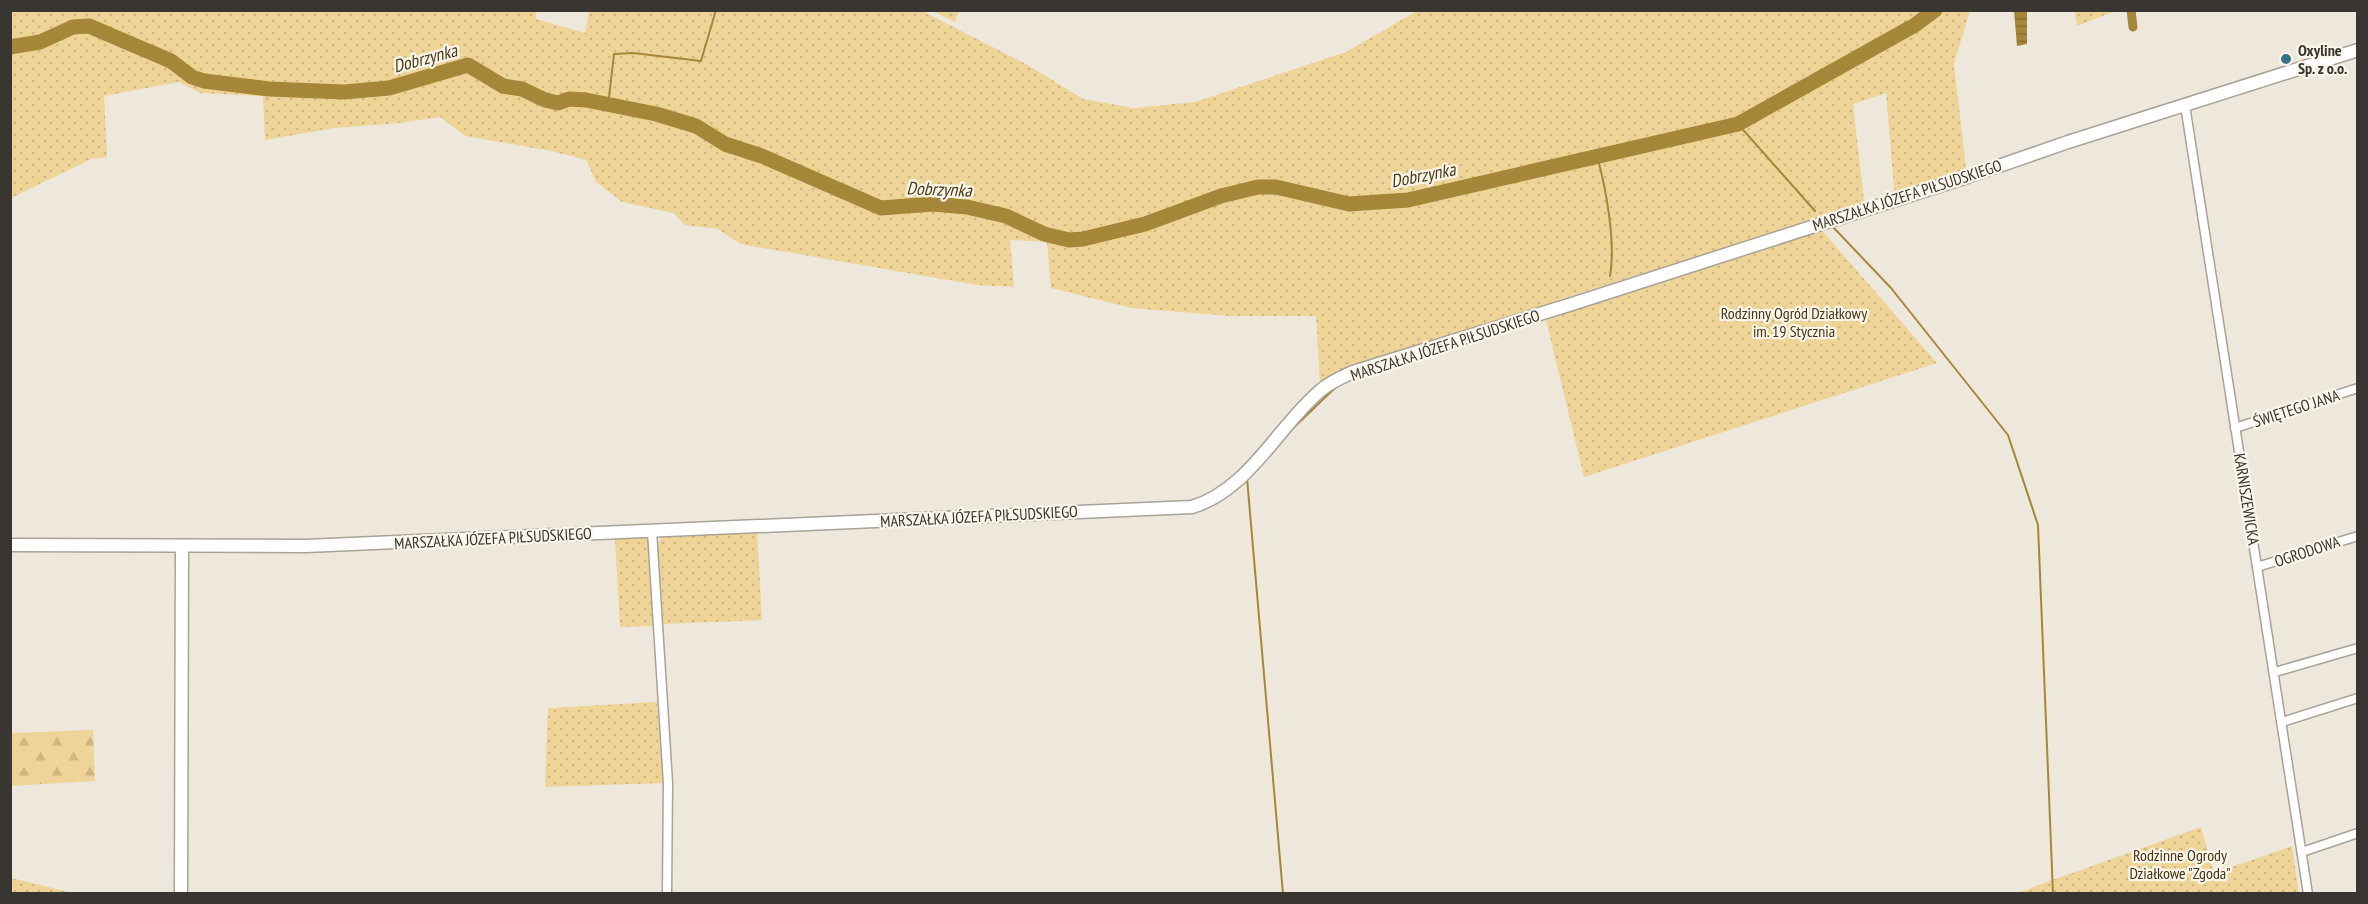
<svg xmlns="http://www.w3.org/2000/svg" width="2368" height="904" viewBox="0 0 2368 904" font-family="'PT Sans Narrow',sans-serif">
<defs>
<pattern id="grass-dots" width="8" height="8" patternUnits="userSpaceOnUse" patternTransform="scale(1.5)"><rect width="8" height="8" fill="#efd498"/><path d="M2 2h.1M6 6h.1" fill="none" stroke="#ceb783" stroke-width="1.8" stroke-linecap="round"/></pattern>
<pattern id="forest-firs" width="22" height="20" patternUnits="userSpaceOnUse" patternTransform="scale(1.5)"><rect width="22" height="20" fill="#efd498"/><path d="M5 1l3.5 6h-7zM16 11l3.5 6h-7z" fill="#ceb783"/></pattern>
<pattern id="water-rules" width="6" height="5" patternUnits="userSpaceOnUse" patternTransform="scale(1.5)"><rect width="6" height="5" fill="#a68638"/><path d="M0 2.5h6" fill="none" stroke="#886e30"/></pattern>
</defs>
<rect width="100%" height="100%" fill="#eee8dc"/>
<!-- grass -->
<g fill="url(#grass-dots)">
<path d="M537,10L536,19L585,33L589,11H922L1026,64L1083,99L1134,108L1195,102L1346,52L1417,11H1970L1954,64L1967,177L1895,200L1886,93L1853,104L1865,209L1689,259L1564,298L1353,372L1348,368L1320,384L1316,316H1230L1131,308L1051,288L1047,242L1010,240L1014,287L977,285L740,244L718,229L685,225L673,213L622,202L596,182L586,160L551,151L465,136L440,117L400,123L334,128L265,140L263,96L200,93L179,82L104,96L107,157L91,159L11,198V11Z"/>
<path d="M2074,10H2115V11L2077,26Z"/>
<path d="M933,11L959,10V11L955,22Z"/>
<path d="M1820,228L1937,363L1584,477L1546,320Z"/>
<path d="M757,532L762,620L663,624L658,545L661,537Z"/>
<path d="M644,537L649,542L654,626L620,627L615,539Z"/>
<path d="M657,702L664,783L545,787L548,708Z"/>
<path d="M2201,827L2214,873L2292,846L2299,893H2017Z"/>
<path d="M11,878L73,893L11,892Z"/>
</g>
<!-- forest -->
<path fill="url(#forest-firs)" d="M93,730L95,781L11,786V733Z"/>
<!-- water -->
<path fill="url(#water-rules)" d="M2014,11H2027V44L2017,46Z"/>
<g fill="none" stroke-linecap="round" stroke-linejoin="round">
<!-- stream -->
<g stroke="#a68638" stroke-width="2">
<path d="M608,106L614,54L633,53L701,61L716,10"/>
<path d="M1738,124L1815,211"/>
<path d="M1597,156C1606,188 1616,243 1610,276"/>
<path d="M1833,227L1891,288L2008,435L2038,525L2053,894"/>
<path d="M1352,379L1366,374"/>
<path d="M1288,433L1336,387L1344,382"/>
<path d="M1247,478L1283,894"/>
</g>
<!-- canal -->
<path stroke="#a68638" stroke-width="9" d="M2131,10L2133,27"/>
<!-- river -->
<path stroke="#a68638" stroke-width="15" d="M10,47L40,42L73,27L89,26L171,61L192,77L204,81L269,89L344,92L389,88L468,65L503,86L522,89L545,100L558,103L569,99L586,100L656,114L696,126L725,144L762,156L881,208L933,204L967,207L1006,216L1044,234L1069,240L1083,239L1145,224L1221,196L1258,187H1276L1349,204L1408,200L1738,124L1915,25L1935,10"/>
<!-- street casing -->
<g stroke="#a8a297" stroke-width="11">
<g id="street">
<path d="M2185,105L2308,894"/>
<path d="M2235,428L2358,388"/>
<path d="M652,531L668,783L667,894"/>
<path d="M2257,567L2358,536"/>
<path d="M2275,672L2358,648"/>
<path d="M2282,722L2358,698"/>
<path d="M2302,852L2358,833"/>
</g>
</g>
<!-- secondary casing -->
<g stroke="#a8a297" stroke-width="15">
<g id="secondary">
<path d="M10,545L306,546L1192,507C1249,490 1278,426 1321,390C1330,382 1342,377 1353,372L1572,304L1967,177L2068,142L2358,50"/>
<path d="M181,894L182,547"/>
</g>
</g>
<!-- street -->
<use href="#street" stroke="#fff" stroke-width="8"/>
<!-- secondary -->
<use href="#secondary" stroke="#fff" stroke-width="12"/>
</g>
<!-- markers -->
<circle fill="#357289" stroke="#fbf6e9" stroke-width="2" cx="2286" cy="59" r="6"/>
<g text-anchor="middle" dominant-baseline="central" stroke-width="4.5" stroke-linejoin="round" paint-order="stroke">
<!-- poi labels -->
<g font-size="16" font-weight="bold" fill="#393632" stroke="#fbf6e9" text-anchor="start">
<text x="2298" y="50">Oxyline<tspan x="2298" dy="18">Sp. z o.o.</tspan></text>
</g>
<!-- street labels -->
<g font-size="16" fill="#393632" stroke="#fbf6e9">
<text transform="translate(1907 195) rotate(-18)">MARSZAŁKA JÓZEFA PIŁSUDSKIEGO</text>
<text transform="translate(1445 345) rotate(-18)">MARSZAŁKA JÓZEFA PIŁSUDSKIEGO</text>
<text transform="translate(2296 408) rotate(-18)">ŚWIĘTEGO JANA</text>
<text transform="translate(2247 499) rotate(81)">KARNISZEWICKA</text>
<text transform="translate(979 516) rotate(-3)">MARSZAŁKA JÓZEFA PIŁSUDSKIEGO</text>
<text transform="translate(493 538) rotate(-3)">MARSZAŁKA JÓZEFA PIŁSUDSKIEGO</text>
<text transform="translate(2307 551) rotate(-18)">OGRODOWA</text>
</g>
<!-- park labels -->
<g font-size="16" fill="#433412" stroke="#fbf6e9">
<text x="1794" y="313">Rodzinny Ogród Działkowy<tspan x="1794" dy="18">im. 19 Stycznia</tspan></text>
<text x="2180" y="855">Rodzinne Ogrody<tspan x="2180" dy="18">Działkowe "Zgoda"</tspan></text>
</g>
<!-- water labels -->
<g font-size="18" font-style="italic" fill="#493b19" stroke="#fbf6e9">
<text transform="translate(425 58) rotate(-15)">Dobrzynka</text>
<text transform="translate(1423 175) rotate(-11)">Dobrzynka</text>
<text transform="translate(939 189) rotate(2)">Dobrzynka</text>
</g>
</g>
<!-- border -->
<rect width="2368" height="904" fill="none" stroke="#393632" stroke-width="24"/>
</svg>
